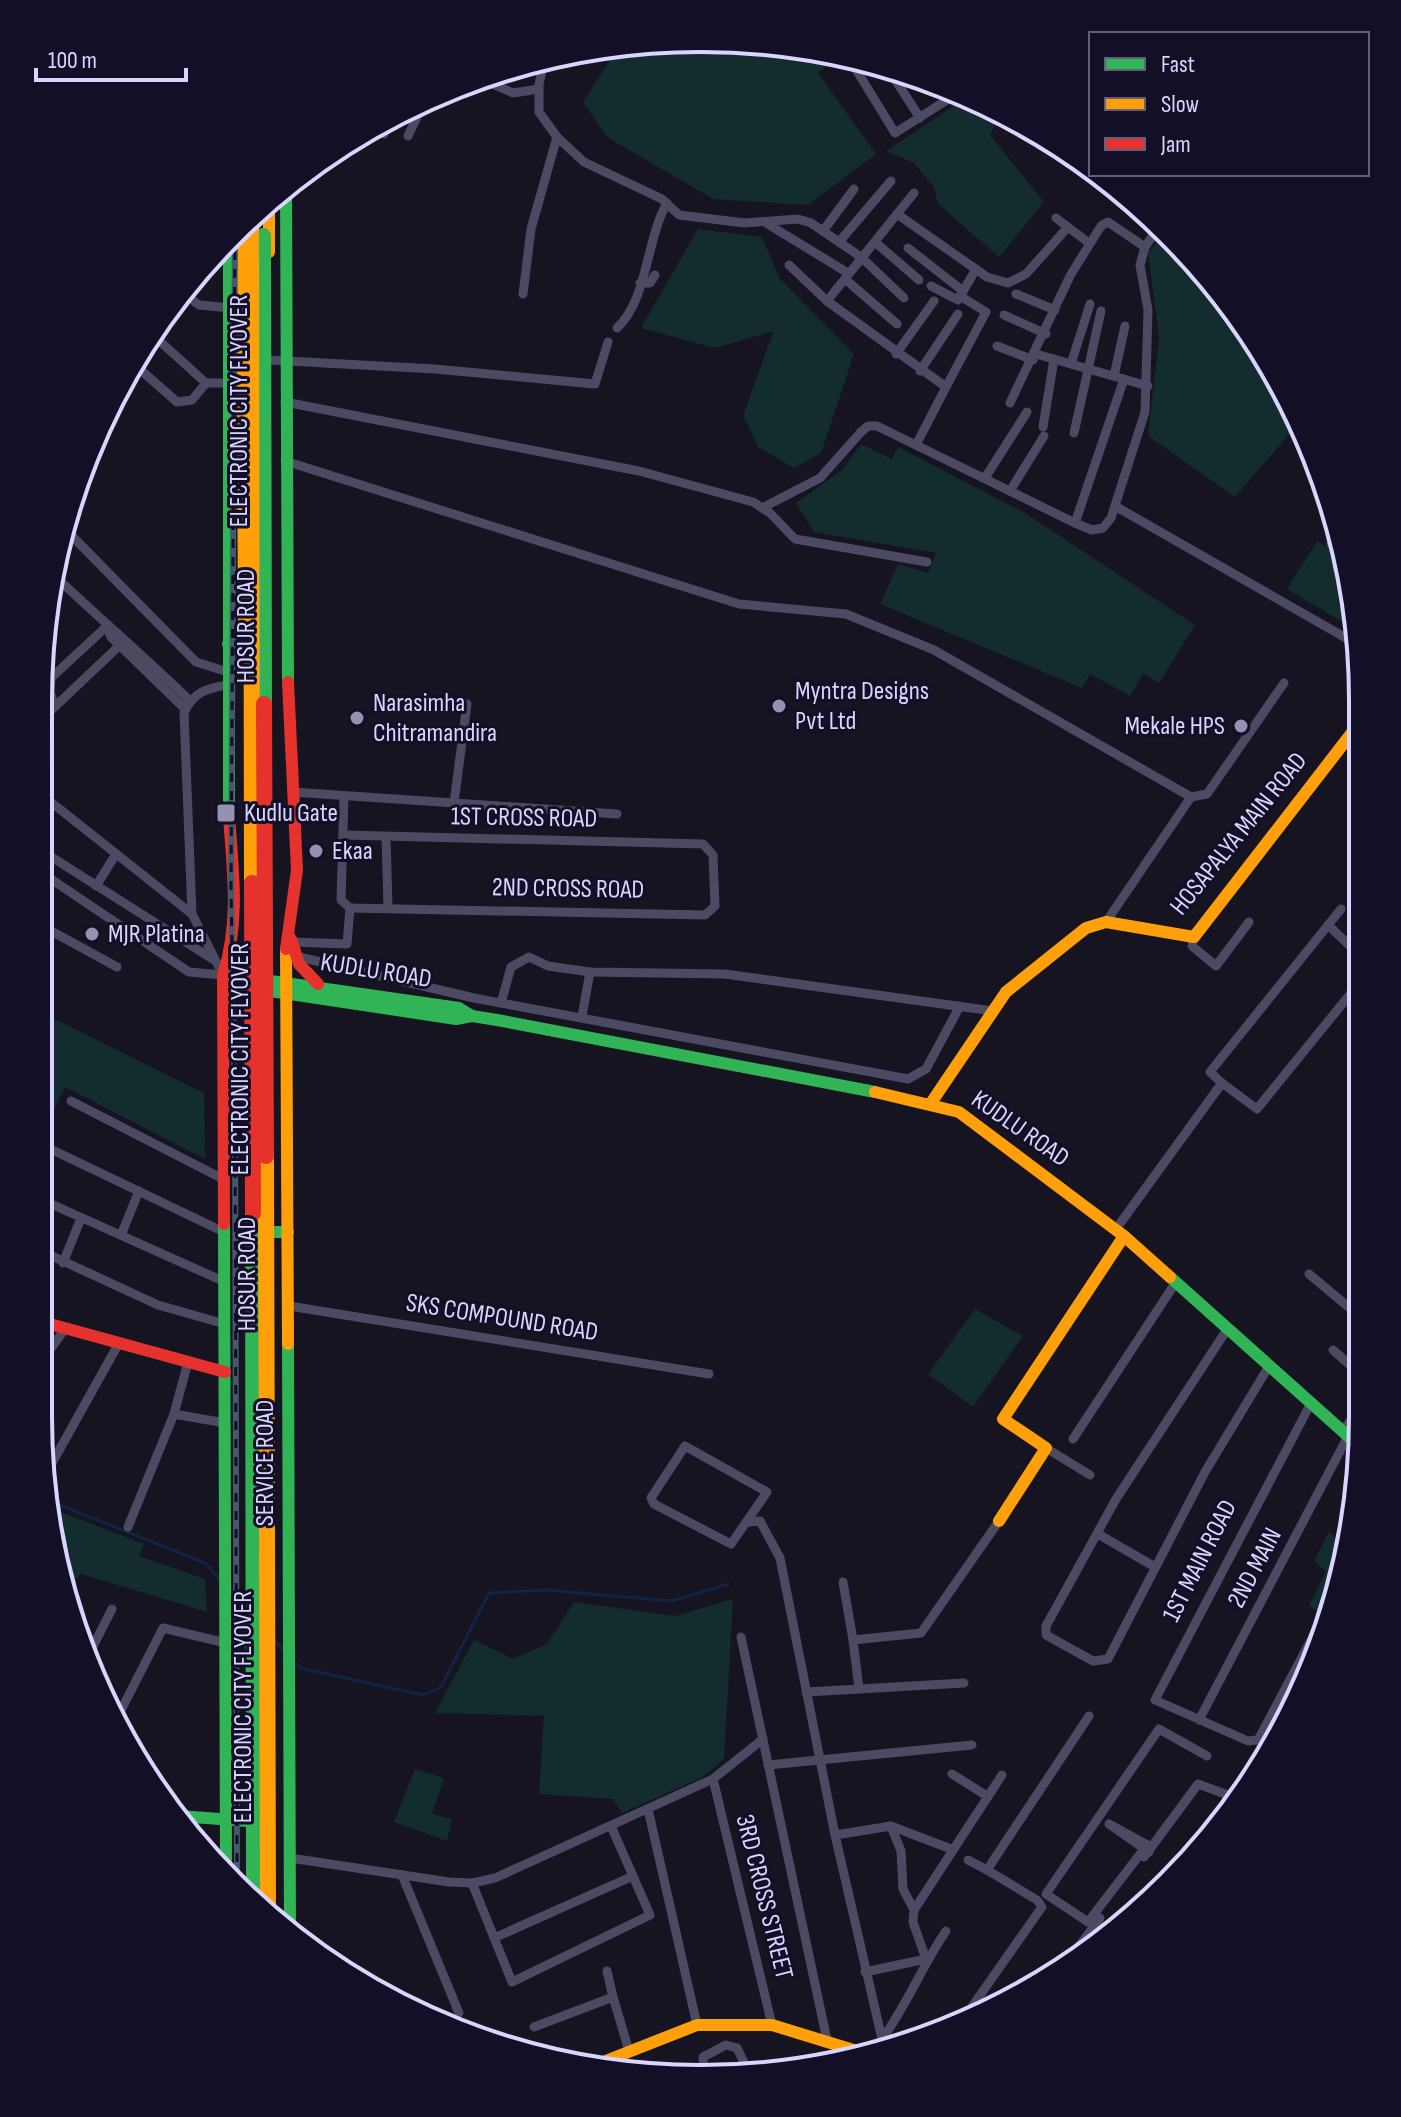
<svg xmlns="http://www.w3.org/2000/svg" width="1401" height="2117" viewBox="0 0 1401 2117" font-family="'Sofia Sans Condensed',sans-serif">
<rect width="100%" height="100%" fill="#161421"/>
<!-- green -->
<g fill="#132c2d">
<path d="M658,39L787,44L839,56L818,73L876,154L808,205L713,199L607,137L583,102L619,46Z"/>
<path d="M967,97L1002,113L990,135L1044,202L999,257L938,204L934,187L914,163L886,151Z"/>
<path d="M698,229L762,237L780,279L854,354L821,453L794,468L758,447L743,415L774,331L715,348L641,328Z"/>
<path d="M1165,232L1226,298L1300,422L1235,497L1148,436L1159,337L1148,253Z"/>
<path d="M861,444L892,459L898,447L1025,513L1195,625L1159,683L1143,674L1130,696L1090,674L1082,688L880,604L898,564L928,573L936,553L814,532L796,503L842,470Z"/>
<path d="M1317,541L1345,559L1356,630L1287,589Z"/>
<path d="M41,1012L204,1093L205,1159L65,1087L46,1127L40,1124Z"/>
<path d="M975,1309L1023,1336L973,1407L928,1374Z"/>
<path d="M53,1509L144,1544L139,1556L205,1579L207,1612L81,1574L66,1588Z"/>
<path d="M1329,1532L1344,1546L1323,1615L1309,1606L1326,1571L1314,1561Z"/>
<path d="M733,1599L724,1759L703,1777L622,1813L613,1799L539,1794L544,1716L435,1713L474,1640L513,1659L547,1644L574,1602L675,1616Z"/>
<path d="M415,1769L444,1778L432,1814L452,1819L447,1841L394,1822Z"/>
</g>
<g fill="none" stroke-linecap="round" stroke-linejoin="round">
<!-- stream -->
<g stroke="#102447" stroke-width="3">
<path d="M52,1502L205,1563L221,1581"/>
<path d="M229,1589L248,1610"/>
<path d="M274,1640L285,1652"/>
<path d="M293,1660L300,1668L423,1695L441,1687L489,1593L546,1590L672,1601L728,1584"/>
</g>
<!-- street -->
<g stroke="#4b4a62" stroke-width="9">
<path d="M545,58L539,84V112L557,137L584,162L662,199L679,215L745,223L798,219L811,223L861,257L904,298"/>
<path d="M849,58L895,133L958,93"/>
<path d="M887,67L920,118"/>
<path d="M481,79L513,93L539,89"/>
<path d="M1023,130L1024,123"/>
<path d="M384,134L389,118"/>
<path d="M408,136L425,100"/>
<path d="M914,193L827,301L946,387L916,445"/>
<path d="M897,214L987,277L1008,283L1026,274L1068,227"/>
<path d="M1056,218L1089,243"/>
<path d="M766,223L848,273"/>
<path d="M823,231L854,189"/>
<path d="M839,242L891,181"/>
<path d="M875,242L919,280"/>
<path d="M908,248L963,291"/>
<path d="M789,265L827,301"/>
<path d="M845,279L897,324"/>
<path d="M640,283H650L655,275"/>
<path d="M931,286L958,300L976,269"/>
<path d="M183,293L199,305L231,308"/>
<path d="M523,294L531,229L557,137"/>
<path d="M1016,294L1055,310"/>
<path d="M1004,315L1046,334"/>
<path d="M617,328C648,299 646,239 667,203"/>
<path d="M154,336L206,383H228"/>
<path d="M997,346L1033,360"/>
<path d="M896,354L934,301"/>
<path d="M1036,354L1148,386"/>
<path d="M269,360L435,369L595,384L608,342"/>
<path d="M1071,364L1090,304"/>
<path d="M135,365L177,402L192,400L206,383"/>
<path d="M920,371L958,314"/>
<path d="M1114,376L1125,326"/>
<path d="M946,387L986,312L960,296"/>
<path d="M285,402L639,471L753,502L770,513L795,539L927,562"/>
<path d="M1010,403L1070,276L1101,226L1108,222L1145,247"/>
<path d="M1043,427L1054,359"/>
<path d="M1074,433L1101,311"/>
<path d="M285,461L739,604L846,614L934,650L1191,797L1106,922"/>
<path d="M985,478L1027,412"/>
<path d="M1010,491L1044,436"/>
<path d="M1115,506L1360,646"/>
<path d="M762,508L820,478L861,432L868,426H877L1075,523L1092,530L1103,528L1111,518L1145,412L1148,310L1140,265L1145,247L1159,226"/>
<path d="M1075,523L1124,379"/>
<path d="M1340,528L1331,544L1345,555"/>
<path d="M68,532L196,662L228,672"/>
<path d="M55,576C100,619 145,657 189,700"/>
<path d="M107,626L111,637L185,709"/>
<path d="M55,706L50,692L51,678L107,626"/>
<path d="M43,718L120,645"/>
<path d="M292,792L617,814"/>
<path d="M42,795L192,914"/>
<path d="M344,796L341,900L350,908"/>
<path d="M1191,797L1207,794L1284,683"/>
<path d="M454,803L467,704"/>
<path d="M344,835L703,844L713,855L715,906L705,915L350,908"/>
<path d="M386,837L388,907"/>
<path d="M42,851L214,960"/>
<path d="M42,873L189,972L223,975"/>
<path d="M96,886L116,854"/>
<path d="M1328,925L1350,946"/>
<path d="M42,926L117,967"/>
<path d="M1194,937L1192,946L1216,966L1249,922"/>
<path d="M292,942L347,944L350,908"/>
<path d="M295,956L474,998L908,1079L926,1069L960,1006"/>
<path d="M223,975L192,914L184,713C193,692 207,688 228,685"/>
<path d="M501,1003L511,967L529,957L548,966L590,972L725,974L993,1011"/>
<path d="M582,1016L590,972"/>
<path d="M1222,1083L1257,1109L1360,982"/>
<path d="M71,1101L225,1180"/>
<path d="M40,1144L226,1233"/>
<path d="M40,1199L225,1282"/>
<path d="M1116,1229L1222,1083L1210,1072L1341,909"/>
<path d="M121,1235L139,1191"/>
<path d="M1359,1237V1234"/>
<path d="M39,1250L158,1305L225,1324"/>
<path d="M63,1263L81,1218"/>
<path d="M1309,1274L1358,1315"/>
<path d="M289,1306L709,1374"/>
<path d="M1228,1328L1116,1499L1046,1626V1635L1093,1661L1108,1659L1205,1472L1269,1366"/>
<path d="M1333,1350L1358,1372"/>
<path d="M38,1366L65,1329"/>
<path d="M1311,1403L1155,1700L1248,1741L1258,1740L1321,1621"/>
<path d="M174,1414L188,1362"/>
<path d="M1342,1431L1358,1412"/>
<path d="M1073,1439L1176,1282"/>
<path d="M685,1446L767,1492L731,1544L654,1504L651,1498Z"/>
<path d="M1046,1448L1090,1475"/>
<path d="M47,1472L119,1343"/>
<path d="M749,1522L760,1521L780,1558L835,1835L882,2039L870,2055"/>
<path d="M128,1527L174,1414L225,1423"/>
<path d="M1098,1534L1155,1567"/>
<path d="M843,1582L853,1640"/>
<path d="M68,1600L71,1593"/>
<path d="M741,1637L827,2040"/>
<path d="M87,1658L112,1609"/>
<path d="M859,1689L964,1683"/>
<path d="M806,1692L859,1689L853,1640L921,1633L999,1521"/>
<path d="M117,1718L163,1628L226,1643"/>
<path d="M1199,1720L1348,1436"/>
<path d="M768,1765L972,1745"/>
<path d="M952,1774L987,1796"/>
<path d="M713,1779L772,2025"/>
<path d="M648,1809L697,2025"/>
<path d="M891,1826L951,1849"/>
<path d="M835,1835L891,1826L901,1851L903,1889L914,1910L913,1922L926,1959"/>
<path d="M1144,1849L1088,1922L1046,1894L1159,1729L1207,1756"/>
<path d="M1149,1852L1109,1824L1151,1847"/>
<path d="M1144,1857L1198,1784L1236,1798"/>
<path d="M290,1858L449,1882L472,1883L495,1878L713,1779L763,1739"/>
<path d="M968,1860L987,1870"/>
<path d="M402,1875L459,2013"/>
<path d="M472,1883L512,1982L650,1915L611,1826"/>
<path d="M914,1910L1002,1775"/>
<path d="M494,1938L633,1876"/>
<path d="M1069,1960L1100,1918"/>
<path d="M607,1971L613,1997"/>
<path d="M865,1972L926,1959"/>
<path d="M964,2018L1042,1907L1037,1900L987,1870L1089,1716"/>
<path d="M534,2027L613,1997L629,2051"/>
<path d="M882,2039C907,2005 922,1966 946,1931"/>
<path d="M703,2073V2057L726,2045L737,2048L747,2069"/>
</g>
<!-- fast -->
<g stroke="#30b455" stroke-width="12">
<path d="M286,186L288,682"/>
<path d="M228,644L244,645"/>
<path d="M229,817V239"/>
<path d="M257,979L459,1008L472,1016"/>
<path d="M257,989L456,1019L472,1016L497,1020L875,1092"/>
<path d="M224,1224L226,1867"/>
<path d="M271,1232H288"/>
<path d="M1170,1277L1358,1445"/>
<path d="M288,1344L290,1935"/>
<path d="M179,1816L247,1821"/>
</g>
<!-- slow -->
<g stroke="#ff9f0a" stroke-width="12">
<path d="M269,201V252"/>
<path d="M242,227L244,635"/>
<path d="M286,949L288,1344"/>
<path d="M875,1092L959,1112L1124,1236L1170,1277"/>
<path d="M931,1103L1006,992L1086,928L1106,922L1194,937L1361,721"/>
<path d="M999,1521L1046,1448L1003,1419L1124,1236"/>
<path d="M598,2064L697,2025H772L873,2056"/>
</g>
<!-- jam -->
<g stroke="#e5322d" stroke-width="12">
<path d="M291,939L299,964L318,984"/>
<path d="M286,949L297,870L288,682"/>
<path d="M224,1224L223,975C240,923 233,871 229,817"/>
<path d="M39,1321L225,1372"/>
</g>
<!-- rail casing -->
<g stroke="#435a6b" stroke-width="6">
<path id="rail" d="M235,233L231,887L235,1107L237,1878"/>
</g>
<!-- rail -->
<use href="#rail" stroke="#130f26" stroke-width="3" stroke-dasharray="9" stroke-linecap="butt"/>
<!-- fast-bridge -->
<g stroke="#30b455" stroke-width="16">
<path d="M263,236L264,704"/>
<path d="M253,1213L254,1896"/>
</g>
<!-- slow-bridge -->
<g stroke="#ff9f0a" stroke-width="16">
<path d="M251,218L252,883"/>
<path d="M266,1156L268,1911"/>
</g>
<!-- jam-bridge -->
<g stroke="#e5322d" stroke-width="16">
<path d="M264,704L266,1156"/>
<path d="M252,883L253,1213"/>
</g>
</g>
<!-- markers -->
<g fill="#9591b1" stroke="#130f26" stroke-width="3">
<circle cx="779" cy="706" r="8"/>
<circle cx="357" cy="718" r="8"/>
<circle cx="1241" cy="726" r="8"/>
<rect x="216" y="803" width="20" height="20" rx="4"/>
<circle cx="316" cy="851" r="8"/>
<circle cx="92" cy="934" r="8"/>
</g>
<g text-anchor="middle" dominant-baseline="central" stroke-width="6" stroke-linejoin="round" paint-order="stroke">
<!-- street labels -->
<g font-size="26" fill="#d9d5ff" stroke="#130f26">
<text transform="translate(239 411) rotate(-90)">ELECTRONIC CITY FLYOVER</text>
<text transform="translate(246 626) rotate(-90)">HOSUR ROAD</text>
<text transform="translate(524 818) rotate(1)">1ST CROSS ROAD</text>
<text transform="translate(1239 834) rotate(-51)">HOSAPALYA MAIN ROAD</text>
<text transform="translate(568 889) rotate(1)">2ND CROSS ROAD</text>
<text transform="translate(376 971) rotate(9)">KUDLU ROAD</text>
<text transform="translate(240 1059) rotate(-90)">ELECTRONIC CITY FLYOVER</text>
<text transform="translate(1020 1129) rotate(35)">KUDLU ROAD</text>
<text transform="translate(247 1274) rotate(-90)">HOSUR ROAD</text>
<text transform="translate(502 1318) rotate(9)">SKS COMPOUND ROAD</text>
<text transform="translate(265 1463) rotate(-90)">SERVICE ROAD</text>
<text transform="translate(1200 1561) rotate(-63)">1ST MAIN ROAD</text>
<text transform="translate(1255 1568) rotate(-62)">2ND MAIN</text>
<text transform="translate(243 1707) rotate(-90)">ELECTRONIC CITY FLYOVER</text>
<text transform="translate(764 1897) rotate(76)">3RD CROSS STREET</text>
</g>
<!-- poi labels -->
<g font-size="26" fill="#d9d5ff" stroke="#130f26" text-anchor="start">
<text x="795" y="691">Myntra Designs<tspan x="795" dy="30">Pvt Ltd</tspan></text>
<text x="373" y="703">Narasimha<tspan x="373" dy="30">Chitramandira</tspan></text>
<text x="1225" y="726" text-anchor="end">Mekale HPS</text>
<text x="244" y="813">Kudlu Gate</text>
<text x="332" y="851">Ekaa</text>
<text x="108" y="934">MJR Platina</text>
</g>
</g>
<!-- crop -->
<path d="M0 0H1401V2117H0ZM700 52H701A648 648 0 0 1 1349 700V1417A648 648 0 0 1 701 2065H700A648 648 0 0 1 52 1417V700A648 648 0 0 1 700 52Z" fill="#130f26" fill-rule="evenodd"/>
<path fill="none" stroke="#d9d5ff" stroke-width="4" d="M700 52H701A648 648 0 0 1 1349 700V1417A648 648 0 0 1 701 2065H700A648 648 0 0 1 52 1417V700A648 648 0 0 1 700 52Z"/>
<!-- legend -->
<rect x="1089" y="32" width="280" height="144" fill="#130f26" stroke="#625e7d" stroke-width="2"/>
<rect x="1105" y="58" width="40" height="12" fill="#30b455" stroke="#625e7d" stroke-width="2"/>
<text x="1161" y="72" font-size="24" fill="#d9d5ff">Fast</text>
<rect x="1105" y="98" width="40" height="12" fill="#ff9f0a" stroke="#625e7d" stroke-width="2"/>
<text x="1161" y="112" font-size="24" fill="#d9d5ff">Slow</text>
<rect x="1105" y="138" width="40" height="12" fill="#e5322d" stroke="#625e7d" stroke-width="2"/>
<text x="1161" y="152" font-size="24" fill="#d9d5ff">Jam</text>
<!-- scale -->
<path d="M36 68v12h150v-12" fill="none" stroke="#d9d5ff" stroke-width="4"/>
<text x="48" y="68" font-size="24" fill="#d9d5ff" stroke="#130f26" stroke-width="6" paint-order="stroke">100 m</text>
</svg>
